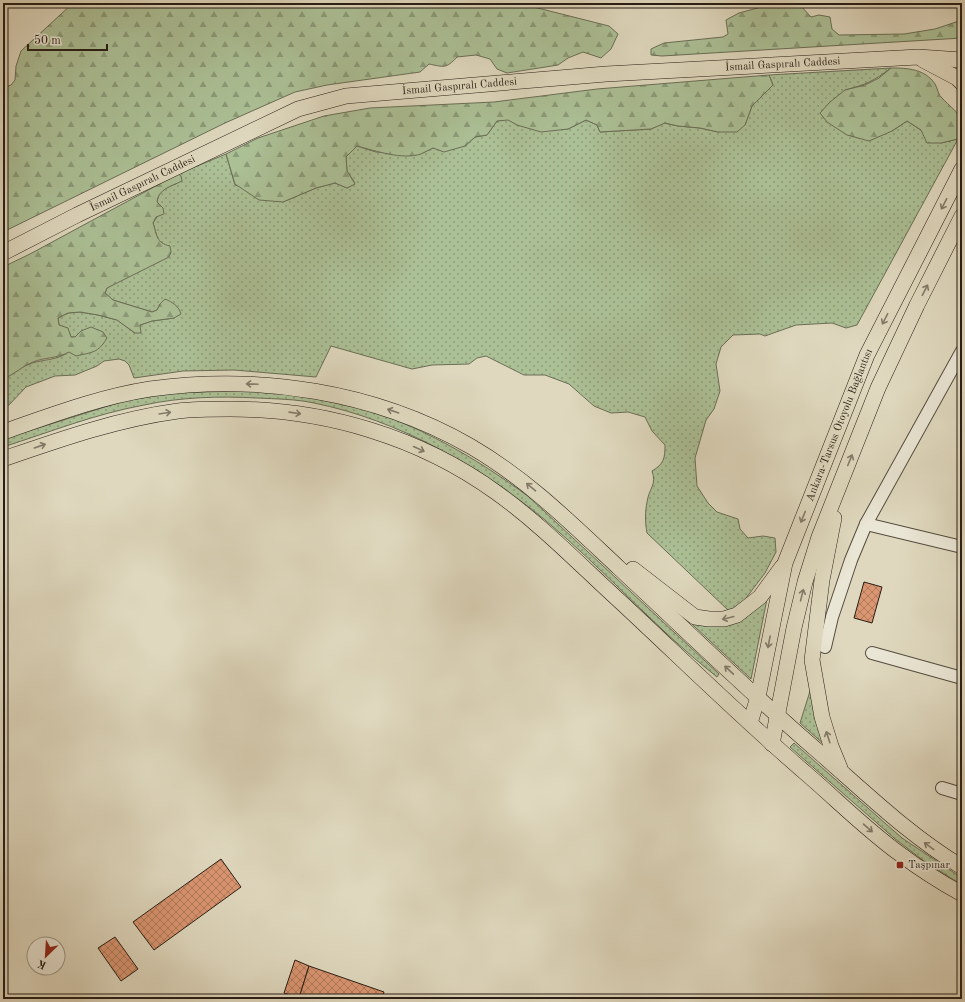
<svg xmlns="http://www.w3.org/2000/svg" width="965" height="1002" viewBox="0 0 965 1002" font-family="'Old Standard TT',serif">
<defs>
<pattern id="grass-dots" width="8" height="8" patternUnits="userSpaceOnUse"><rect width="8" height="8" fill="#acc096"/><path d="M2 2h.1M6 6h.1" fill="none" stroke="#8c9b79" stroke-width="1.8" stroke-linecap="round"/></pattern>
<pattern id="forest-firs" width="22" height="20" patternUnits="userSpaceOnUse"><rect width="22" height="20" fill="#acc096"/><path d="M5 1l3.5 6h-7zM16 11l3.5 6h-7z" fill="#8c9b79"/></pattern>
<pattern id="building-cross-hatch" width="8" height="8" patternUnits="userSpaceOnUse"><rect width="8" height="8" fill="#da9671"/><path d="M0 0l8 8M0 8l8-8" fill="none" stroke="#b17a5c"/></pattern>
</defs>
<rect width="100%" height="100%" fill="#dfd8be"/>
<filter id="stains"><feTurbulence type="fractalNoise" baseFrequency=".005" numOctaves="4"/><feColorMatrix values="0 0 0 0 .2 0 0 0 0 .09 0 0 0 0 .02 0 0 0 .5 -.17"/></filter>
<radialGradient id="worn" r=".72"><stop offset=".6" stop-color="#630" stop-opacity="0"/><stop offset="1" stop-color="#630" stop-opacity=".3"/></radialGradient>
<!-- grass -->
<g fill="url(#grass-dots)" stroke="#6a6e56">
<path d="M891,68C874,81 865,85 845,90L892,131L907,121L941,143L958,139L857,325L846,328L832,323L796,325L765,336L760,334L733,335L721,347L716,364L720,391L714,409L706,420L695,458L697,486L708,503L717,512L738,519L740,529L748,538L763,536L775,538L776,552L765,573L740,606L729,611L647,533C645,522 645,512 647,502C649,488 657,485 652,471C664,464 665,458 665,445L652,431L645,417L628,412L611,413L594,406L569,384L545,375H524L486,356L477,358L469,364L432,365L412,369L331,346L316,377L234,370L183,371L134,378L129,365L125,361L119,359L104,361L97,366L75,375L55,376L26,387L9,405L3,406V379C12,375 18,368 27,365C39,359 58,361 68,352C73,347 77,337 81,331L75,337H71L69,333L59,325L58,318L68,313L80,312L98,315L117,320L135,333L140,325L152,321L174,318L160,304L157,310L152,312L113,300L105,293L107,288L164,245L158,240L153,223L163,208L157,202C157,191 167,187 176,184L178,174L226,154L235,185L283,202L316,188L335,183L347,188L355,183L347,171L346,157L357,146L376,152L420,154L433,148L465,146L475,137L487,135L497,121L508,119L517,125L568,129L586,120L597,125L600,132L651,129L664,123L678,126L700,128L718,132L745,125L752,106L773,85L769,75Z"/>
<path d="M269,390C296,395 324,398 351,405C416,423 475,457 529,497L719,674L717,677C656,629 605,570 545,520C480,466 398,420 314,403C296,399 276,399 257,398C219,396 181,397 144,405C95,414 50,432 3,447V439L124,401L171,393Z"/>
<path d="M767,599L751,679L680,613L736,622L753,612Z"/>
<path d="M811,688L826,746L800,723Z"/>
<path d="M794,743L902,838L962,878V885L924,861L894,838L790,747Z"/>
</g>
<!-- forest -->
<g fill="url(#forest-firs)" stroke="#6a6e56">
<path d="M73,3H518L609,26L618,34L611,49L601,58L583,52L568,58L558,65L507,73L497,69L490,59L476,55L457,57C446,69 444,67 429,64L420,72L327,85L295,92L225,123L3,232V88L11,85L15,80L16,66L21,51Z"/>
<path d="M776,3H795L800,5L811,17L819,15L830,17L832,29L839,35L904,34L935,29L962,20V38L662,56L651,55V49L664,43L723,37L728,34L726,20L739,13Z"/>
<path d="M891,68C908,68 925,69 935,84C938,89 938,95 942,98C957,114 965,113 958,139L941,143H927L921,130L907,121L892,131L869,141L847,135L827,122L820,113L830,102L845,90L865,85L879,78Z"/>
<path d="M769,75L773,85L752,106L745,125L737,132H718L700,128L678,126L665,123L651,129L600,132L597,125L586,120L568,129L541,132L517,125L508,120L497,121L487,135L475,137L465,146L444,152L433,148C429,150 425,152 421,154C402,160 376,151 357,146L346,157L347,171L355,184L347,188L335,183L316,188L283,202L259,200L235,184L226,154L258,138L324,116L370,108L494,102L597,89Z"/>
<path d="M178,174L181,176L182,181C172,186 158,189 157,202L163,208L164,214L156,217L153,223C157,235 156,243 170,246L171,252L169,257L107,288L105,293L113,300L152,312L157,310L160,304L165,299C172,302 179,306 181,314L174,318L152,321L140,325L141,333H135L117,320L98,315L80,312L68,313L58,318L59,325L68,328L71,337H75L81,331L91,327L103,332L107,338C98,353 93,352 76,356L69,352C56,359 45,357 33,362C22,366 14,375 3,379V267L30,254Z"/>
</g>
<!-- building -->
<g fill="url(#building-cross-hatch)" stroke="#271d15">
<path d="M864,582L882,587L872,623L854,618Z"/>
<path d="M221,859L241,887L154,950L133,922Z"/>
<path d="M115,937L138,969L121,981L98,948Z"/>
<path d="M295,960L309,966L299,998L284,993Z"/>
<path d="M309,966L384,992L382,999L299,998Z"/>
</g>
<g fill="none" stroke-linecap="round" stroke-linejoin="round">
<!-- minor casing -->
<g stroke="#554c3f" stroke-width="14">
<g id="minor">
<path d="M866,524L962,547"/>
<path d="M825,647L832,617L851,560L866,524L962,351"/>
<path d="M872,653L962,678"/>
<path d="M942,788L962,794"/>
</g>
</g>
<!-- major casing -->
<g stroke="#271d15" stroke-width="16">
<g id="major">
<path d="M923,60L957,78L962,83"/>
<path id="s1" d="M3,253L77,215L298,109L346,96L606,74L918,57L962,60"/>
<path d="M3,432C52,415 99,397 150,389C259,374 374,391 470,446C527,479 571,523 619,568C686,630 751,694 820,753C866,793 910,836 962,867"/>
<path d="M3,459C61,439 118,419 178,411C195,409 213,409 230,409C325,409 420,437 497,493C543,526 583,568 625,606C686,663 746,722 809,776C839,802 868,831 900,854C920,869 940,882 962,894"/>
<path d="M834,518L822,580L812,660L822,717L831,746L840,768"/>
<path d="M633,569L695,617L709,619H724L737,615L760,597L782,567"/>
<path id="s2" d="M750,723L758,697L785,563L867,355L962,169"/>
<path d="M772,744L794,628L805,582L819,537L878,388L917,305L962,216"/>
</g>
</g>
<!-- minor -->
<use href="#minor" stroke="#eae6d5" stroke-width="12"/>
<!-- major -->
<use href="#major" stroke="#dfd8be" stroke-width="15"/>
</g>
<!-- one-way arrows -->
<defs><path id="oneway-shaft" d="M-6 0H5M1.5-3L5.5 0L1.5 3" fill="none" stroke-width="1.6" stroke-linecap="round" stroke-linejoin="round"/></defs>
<g stroke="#837a6a">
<use href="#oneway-shaft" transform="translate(944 204) rotate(117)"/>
<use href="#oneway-shaft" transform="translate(925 290) rotate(-63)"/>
<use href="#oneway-shaft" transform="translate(885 319) rotate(117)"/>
<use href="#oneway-shaft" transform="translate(252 384) rotate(-178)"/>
<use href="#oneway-shaft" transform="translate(393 411) rotate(-161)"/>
<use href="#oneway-shaft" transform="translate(165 413) rotate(-9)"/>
<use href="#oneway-shaft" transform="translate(295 413) rotate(8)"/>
<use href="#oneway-shaft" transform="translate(40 446) rotate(-19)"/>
<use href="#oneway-shaft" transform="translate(419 449) rotate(25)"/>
<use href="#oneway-shaft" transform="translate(850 460) rotate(-68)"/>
<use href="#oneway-shaft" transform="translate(531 487) rotate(-140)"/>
<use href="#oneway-shaft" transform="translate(803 517) rotate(112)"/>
<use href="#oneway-shaft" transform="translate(802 595) rotate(-76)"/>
<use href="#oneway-shaft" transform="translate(728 618) rotate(166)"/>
<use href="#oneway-shaft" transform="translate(769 642) rotate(101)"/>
<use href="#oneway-shaft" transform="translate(729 670) rotate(-137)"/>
<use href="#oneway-shaft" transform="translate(828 737) rotate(-108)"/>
<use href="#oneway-shaft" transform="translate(868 828) rotate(41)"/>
<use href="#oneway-shaft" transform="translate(929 846) rotate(-144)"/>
</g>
<!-- markers -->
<rect fill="#8f2418" stroke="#eae6d5" stroke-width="1.5" x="896" y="861" width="8" height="8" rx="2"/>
<g text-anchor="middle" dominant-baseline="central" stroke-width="3" stroke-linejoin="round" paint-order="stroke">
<!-- street labels -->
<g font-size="11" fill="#271d15" stroke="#eae6d5">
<text stroke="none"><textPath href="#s1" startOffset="816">İsmail Gaspıralı Caddesi</textPath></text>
<text stroke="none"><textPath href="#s1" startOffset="492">İsmail Gaspıralı Caddesi</textPath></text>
<text stroke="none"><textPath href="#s1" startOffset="156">İsmail Gaspıralı Caddesi</textPath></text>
<text stroke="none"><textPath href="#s2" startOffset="312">Ankara-Tarsus Otoyolu Bağlantısı</textPath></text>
</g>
<!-- poi labels -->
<g font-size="11" fill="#271d15" stroke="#eae6d5" text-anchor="start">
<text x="908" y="865">Taşpınar</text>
</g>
</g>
<!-- margin -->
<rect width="965" height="1002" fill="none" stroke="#dfd8be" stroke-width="16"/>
<rect x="4" y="4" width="957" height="994" fill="none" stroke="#271d15" stroke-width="2"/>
<rect x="8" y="8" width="949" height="986" fill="none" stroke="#271d15"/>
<!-- north arrow -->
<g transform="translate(46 956) rotate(205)"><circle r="19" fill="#eae6d5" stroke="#9c9688"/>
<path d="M0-3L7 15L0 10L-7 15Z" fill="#8f2418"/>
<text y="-6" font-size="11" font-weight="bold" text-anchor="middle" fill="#271d15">K</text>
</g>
<!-- scale -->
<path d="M28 44v6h79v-6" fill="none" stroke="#271d15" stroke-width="2"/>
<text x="34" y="44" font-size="12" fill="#271d15" stroke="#eae6d5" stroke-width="3" paint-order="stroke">50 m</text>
<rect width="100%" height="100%" filter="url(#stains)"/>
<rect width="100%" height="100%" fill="url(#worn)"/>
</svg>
